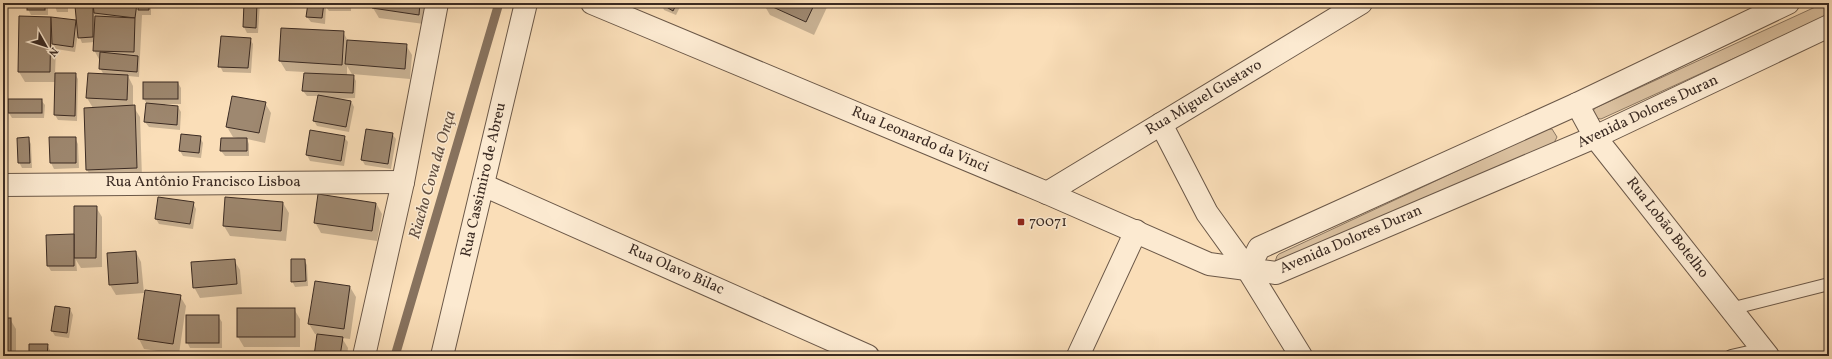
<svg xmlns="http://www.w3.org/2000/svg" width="1832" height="359" viewBox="0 0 1832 359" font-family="Vollkorn,serif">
<rect width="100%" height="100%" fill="#fadeb8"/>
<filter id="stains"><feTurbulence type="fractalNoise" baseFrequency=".005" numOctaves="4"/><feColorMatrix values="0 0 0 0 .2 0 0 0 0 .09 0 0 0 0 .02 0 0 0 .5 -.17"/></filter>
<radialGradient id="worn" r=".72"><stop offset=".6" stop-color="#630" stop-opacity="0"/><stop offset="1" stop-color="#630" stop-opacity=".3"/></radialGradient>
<!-- green -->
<g fill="#dac09f" stroke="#8a7661">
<path d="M1824,3H1829V15L1601,119L1595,118L1593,111L1595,108Z"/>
<path d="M1547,129H1552L1557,137L1554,143L1275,262L1277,256L1279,254Z"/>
</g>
<!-- shadow -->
<g fill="#0003" fill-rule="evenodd">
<path d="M28,3H48V15H31L28,9Z"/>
<path d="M54,3H68V12H57Z"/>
<path d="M94,3H151V15H142L139,77L128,76L133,86V106L140,117L142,178L93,180L87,170L93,108L87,98L104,75L100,68V61L94,50L95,42L82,43L78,33L75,52L56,49L55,74H75L78,79L77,121L58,120L55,115L56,82H25L19,72L51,18L77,21L92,5L95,11Z"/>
<path d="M245,3H260L258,33H247L244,27Z"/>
<path d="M309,3H351V11H329L326,7L325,24L311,22L307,17Z"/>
<path d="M373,3H427L424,24L379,18L373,8Z"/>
<path d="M661,3H682L676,15L664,10Z"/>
<path d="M763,3H829L814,35L770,15Z"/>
<path d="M282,29L343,32L348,41L406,45L412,55L410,79L352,74L356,81L355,98L335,99L351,101L354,107L349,132L317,126L314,121L319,96H307L303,91L305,72L286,71L280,61ZM347,66L353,76H347Z"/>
<path d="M250,39L253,44L251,73L223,72L220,66Z"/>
<path d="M178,83L181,88V104H165V106L178,107L181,112L180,130L149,127L145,122L147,104L144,99Z"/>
<path d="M41,100L45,105L44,118H12L9,113Z"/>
<path d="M265,103L271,113L265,143L247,139L249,144V156H225L221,151L238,138L233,137L227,127Z"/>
<path d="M311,132L344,137L348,142L344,166L310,161L307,155Z"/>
<path d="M3,134L4,137L5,169H3Z"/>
<path d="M392,134L396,139L391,169L365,165L362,160Z"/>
<path d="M200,137L203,143L201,158L183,156L180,151Z"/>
<path d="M28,138L31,144L32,168H22L19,162Z"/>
<path d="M50,138H75L78,144L79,168L54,169L51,163Z"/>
<path d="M193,203L196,209L193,229L159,224L156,219Z"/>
<path d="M283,203L289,213L286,241L230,236L224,226Z"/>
<path d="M376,203L382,214L377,241L321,233L315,222Z"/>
<path d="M96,207L102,217V267L81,268L76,260L77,271H51L48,266Z"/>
<path d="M136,252L141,262L144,293L116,295L110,285Z"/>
<path d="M234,260L240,270L242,294L200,298L194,287Z"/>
<path d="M304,260L307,265L308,286L295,287L292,281Z"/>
<path d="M350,287L356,297L350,339L342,338L348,348L347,356H315L318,334H315L309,324Z"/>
<path d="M180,296L186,306L179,354L144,349L139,339Z"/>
<path d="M70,309L73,315L69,338L55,336L52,331Z"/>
<path d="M294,309L300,319V347H244L238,337Z"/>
<path d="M218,316L222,322V348H190L187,342Z"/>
<path d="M3,319H10L16,329V356H3Z"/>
<path d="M47,345L50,350V356H30Z"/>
<path d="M183,355H200L201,356H183Z"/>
</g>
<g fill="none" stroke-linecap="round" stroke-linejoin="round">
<!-- stream -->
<path stroke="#87725e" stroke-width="9" d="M395,356L499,3"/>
</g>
<!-- building -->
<g fill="#9e8870" stroke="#3b2b23">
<rect x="27" y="3" width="18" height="7"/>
<rect x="53" y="3" width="13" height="4"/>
<path d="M93,3H137L135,18L94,13Z"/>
<path d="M139,3H149V10H138Z"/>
<path d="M244,3H257L256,28L243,27Z"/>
<path d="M308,3H324L322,18L306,17Z"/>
<path d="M324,3H348V6L324,5Z"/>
<path d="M372,3H420L419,15L372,8Z"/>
<path d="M660,3H677L673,11Z"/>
<path d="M764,3H815L806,22Z"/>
<path d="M93,4V37L78,38L75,6Z"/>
<path d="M19,16L51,17L50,72H18Z"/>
<path d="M95,16L135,18L134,52L93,51Z"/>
<path d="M51,17L76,20L73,47L52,44Z"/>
<path d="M281,28L344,31L342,65L279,61Z"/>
<path d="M221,36L251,38L248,68L218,67Z"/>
<path d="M347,40L407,44L405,69L345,64Z"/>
<path d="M100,52L138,56L137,72L99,69Z"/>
<path d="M55,73H76L75,116L54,115Z"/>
<path d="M88,73L128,75L127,100L86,98Z"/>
<path d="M304,73L354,75L353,93L302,91Z"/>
<rect x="143" y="82" width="35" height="17"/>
<path d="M318,95L351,101L346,127L313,121Z"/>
<path d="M232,96L266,102L259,133L226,127Z"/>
<rect x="8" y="99" width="34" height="14"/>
<path d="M146,103L178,106L177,125L144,122Z"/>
<path d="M135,105L137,168L86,170L84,108Z"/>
<path d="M366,129L393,133L388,164L361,160Z"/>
<path d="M310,130L345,136L341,161L306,155Z"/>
<path d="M181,134L201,136L199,153L179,151Z"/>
<path d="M29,137L30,163H18L17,138Z"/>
<path d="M49,137H76V163H50Z"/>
<path d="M221,138H247V151H220Z"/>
<path d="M318,194L376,203L372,231L314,223Z"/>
<path d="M158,197L194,202L190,224L155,219Z"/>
<path d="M225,197L283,202L281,231L223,226Z"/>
<path d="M74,206H97L96,258H74Z"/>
<path d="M74,234V266H47L46,235Z"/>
<path d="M136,251L138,283L109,285L107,253Z"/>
<path d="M235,259L237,284L193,288L191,262Z"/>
<path d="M291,259H305L306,281L291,282Z"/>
<path d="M315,281L350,286L344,329L308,324Z"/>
<path d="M145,290L181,295L173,344L138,339Z"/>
<path d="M55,306L70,308L67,333L51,331Z"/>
<rect x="237" y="308" width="58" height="29"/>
<rect x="186" y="315" width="33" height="28"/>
<rect x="3" y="318" width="8" height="38"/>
<path d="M317,334L343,337L340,356H314Z"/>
<path d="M29,344H48L47,356H29Z"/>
<rect x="239" y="352" width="21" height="4"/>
</g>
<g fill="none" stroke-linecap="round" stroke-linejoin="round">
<!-- service casing -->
<g stroke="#6b5848" stroke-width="14">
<g id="service">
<path d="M1730,309L1829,284"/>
<path d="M1731,356L1762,349"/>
</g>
</g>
<!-- minor casing -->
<g stroke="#6b5848" stroke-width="24">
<g id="minor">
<path d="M1577,104L1595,137L1768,356"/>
<path d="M1161,124L1207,213L1248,270L1301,356"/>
<path d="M3,185L403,182"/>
<path d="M483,185L868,356"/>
<path d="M1047,193L1361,3"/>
<path d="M364,356L403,182L437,3"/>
<path d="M442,356L526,3"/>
<path d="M1078,356L1136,231"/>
</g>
</g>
<!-- tertiary casing -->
<g stroke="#6b5848" stroke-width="24">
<g id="tertiary">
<path d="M592,3L1047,193L1209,264L1276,273L1595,137L1829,26"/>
<path d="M1248,270L1259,248L1577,104L1788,3"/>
</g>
</g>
<!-- service -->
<use href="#service" stroke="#fcead1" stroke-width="12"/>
<!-- minor -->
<use href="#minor" stroke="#fcead1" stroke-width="22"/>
<!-- tertiary -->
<use href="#tertiary" stroke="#fcead1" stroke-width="22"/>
</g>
<!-- markers -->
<rect fill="#8f2418" stroke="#fcead1" stroke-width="1.5" x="1017" y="218" width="8" height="8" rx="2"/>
<g text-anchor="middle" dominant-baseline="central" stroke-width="3" stroke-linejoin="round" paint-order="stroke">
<!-- street labels -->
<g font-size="15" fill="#3b2b23" stroke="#fcead1">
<text transform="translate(1204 98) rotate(-31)">Rua Miguel Gustavo</text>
<text transform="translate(1648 112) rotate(-25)">Avenida Dolores Duran</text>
<text transform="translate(920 140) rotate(23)">Rua Leonardo da Vinci</text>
<text transform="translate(484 180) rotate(-77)">Rua Cassimiro de Abreu</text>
<text x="203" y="182">Rua Antônio Francisco Lisboa</text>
<text transform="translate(1667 228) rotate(52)">Rua Lobão Botelho</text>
<text transform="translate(1351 240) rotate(-23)">Avenida Dolores Duran</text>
<text transform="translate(676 270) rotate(24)">Rua Olavo Bilac</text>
</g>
<!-- poi labels -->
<g font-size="15" fill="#3b2b23" stroke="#fcead1" text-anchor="start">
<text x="1029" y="222">70071</text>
</g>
<!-- water labels -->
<g font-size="16" font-style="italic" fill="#614e40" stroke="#fcead1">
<text transform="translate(433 175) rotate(-74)">Riacho Cova da Onça</text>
</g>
</g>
<!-- margin -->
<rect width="1832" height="359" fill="none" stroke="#fadeb8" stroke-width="16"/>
<rect x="4" y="4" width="1824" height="351" fill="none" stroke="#3b2b23" stroke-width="2"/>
<rect x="8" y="8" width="1816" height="343" fill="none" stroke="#3b2b23"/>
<!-- north arrow -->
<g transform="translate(46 46) rotate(129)" stroke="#fcead1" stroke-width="3" paint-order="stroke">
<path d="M0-3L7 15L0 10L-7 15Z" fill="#3b2b23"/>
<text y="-6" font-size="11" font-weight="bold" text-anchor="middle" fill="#3b2b23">N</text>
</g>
<rect width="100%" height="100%" filter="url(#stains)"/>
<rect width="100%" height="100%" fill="url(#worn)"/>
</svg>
